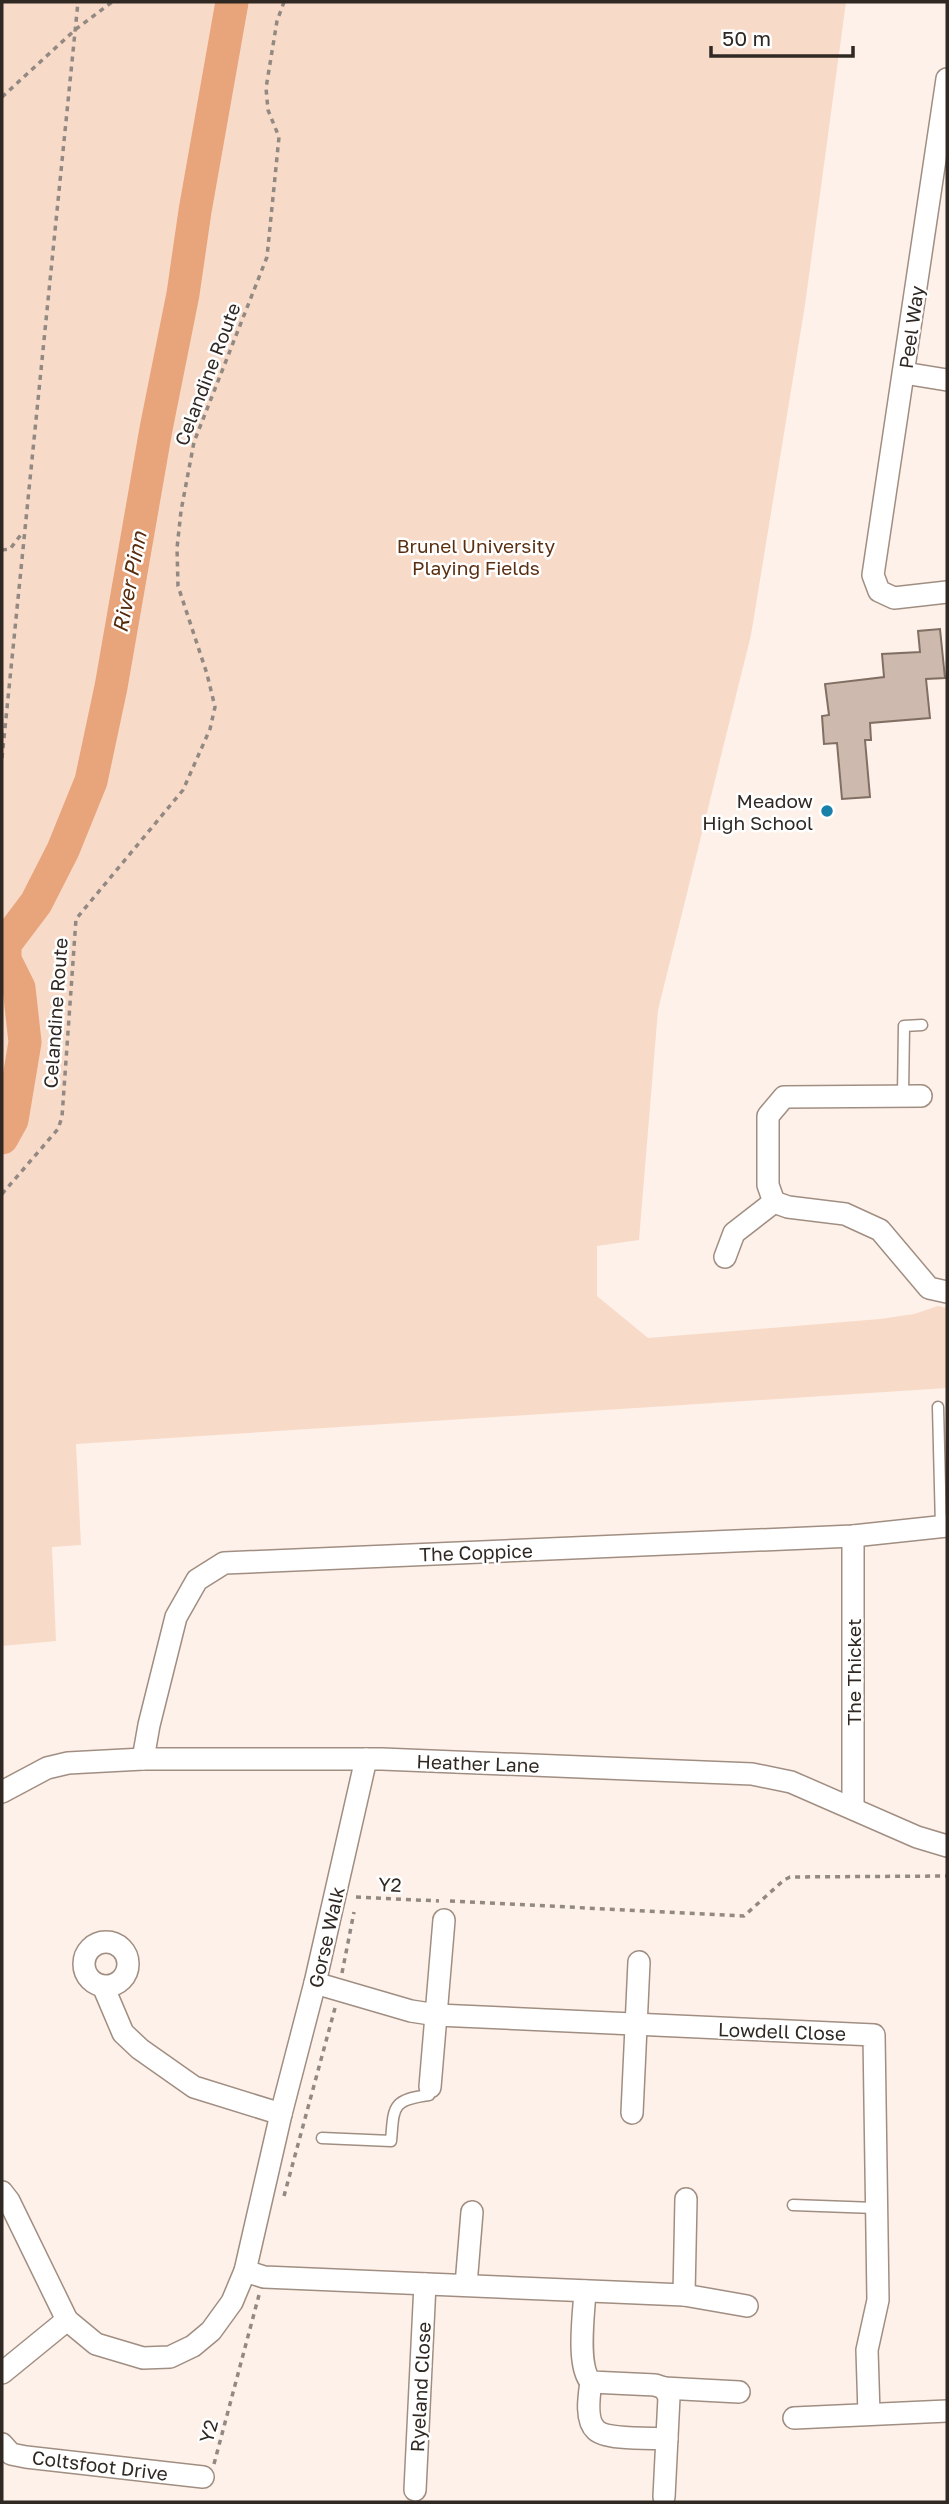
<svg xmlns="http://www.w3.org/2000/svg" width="949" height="2504" viewBox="0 0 949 2504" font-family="'Golos Text',sans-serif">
<rect width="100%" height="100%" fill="#fef1e9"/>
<!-- green -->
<path fill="#f8dac8" d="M2,2H846L805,305L751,635L658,1010L639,1240L597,1246V1296L648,1338L880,1319L914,1314L938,1306L947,1308V1388L76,1444L81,1545L52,1547L56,1641L2,1646V1142L7,1140C24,1111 26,1104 21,1072L11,1095L12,1111L2,1131Z"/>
<!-- water -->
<path fill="#e8a47b" d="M20,1069C26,1104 24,1110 7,1140L2,1142V1131L12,1111L11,1095Z"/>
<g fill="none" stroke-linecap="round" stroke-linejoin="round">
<!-- river -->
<path stroke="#e8a47b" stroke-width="33" d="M2,1138L12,1120L25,1042L19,988L5,960V944L36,903L63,850L91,781L111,687L156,429L183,294L195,211L232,2"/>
</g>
<!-- building -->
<path fill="#cdb9ad" stroke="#816f64" stroke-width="2" d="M940,629L945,678L926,679L930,718L870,723L871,740H865L870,797L842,799L837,743L824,744L822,716L829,715L825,684L884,677L882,654L920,652L918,631Z"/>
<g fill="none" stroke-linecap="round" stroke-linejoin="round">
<!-- lane casing -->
<g stroke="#a18e82" stroke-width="13">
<g id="lane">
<path d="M903,1095L904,1026L922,1025"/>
<path d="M938,1407L941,1527"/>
<path d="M322,2138L391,2141C394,2107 391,2100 429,2095L430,2087"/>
<path d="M793,2205L875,2208"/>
</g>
</g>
<!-- street casing -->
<g stroke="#a18e82" stroke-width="24">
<g id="street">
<path d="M947,79L873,575L879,591L894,598L947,592"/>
<path d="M904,373L947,380"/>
<path d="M921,1096L784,1097L768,1116V1185L774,1202L788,1207L845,1214L880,1230L929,1288L947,1292"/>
<path d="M725,1257L734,1233L774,1202"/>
<path d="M853,1536V1808"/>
<path d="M143,1759L149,1725L176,1617L197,1580L224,1563L853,1536L947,1526"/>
<path d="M2,1792L47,1768L68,1763L143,1759H382L752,1774L791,1782L917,1837L947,1846"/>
<circle cx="106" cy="1964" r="22"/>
<path d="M315,1983L411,2011L437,2015L874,2035L878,2300L867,2350L869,2414"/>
<path d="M103,1986L123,2033L140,2049L194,2087L281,2114"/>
<path d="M430,2087L444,1920"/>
<path d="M632,2113L639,1962"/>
<path d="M2,2192L9,2201L67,2320L96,2344L143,2358L170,2357L193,2346L211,2331L232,2302L245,2271L281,2114L315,1983L366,1759"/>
<path d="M245,2271L264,2277L684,2295L747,2306"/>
<path d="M466,2285L472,2212"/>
<path d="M585,2291C584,2313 576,2366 591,2382L655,2385L664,2388L669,2397L664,2497"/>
<path d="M684,2295L686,2199"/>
<path d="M2,2373L67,2320"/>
<path d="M591,2382C589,2396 585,2420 596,2430C606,2440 652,2438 667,2439"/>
<path d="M664,2388L739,2392"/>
<path d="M794,2418L947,2411"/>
<path d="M2,2444L11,2454L26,2457L203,2477"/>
<path d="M415,2490L425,2284"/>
</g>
</g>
<!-- path -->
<g stroke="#938983" stroke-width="3.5" stroke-dasharray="5 5" stroke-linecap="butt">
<path d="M2,97L76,29L112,2"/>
<path d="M2,550L10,549L23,532"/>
<path d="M2,758L78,2"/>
<path d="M2,1194L58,1129L62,1117L76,919L183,790L210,729L215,707L207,674L178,586L177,548L181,511L194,442L267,257L279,137L268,110L266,88L277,21L284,2"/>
<path d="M356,1897L439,1901"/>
<path d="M450,1901L744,1916L784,1880L790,1877L947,1876"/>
<path d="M342,1973L354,1912"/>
<path d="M284,2196L335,2008"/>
<path d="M214,2464L259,2295"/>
</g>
<!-- lane -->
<use href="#lane" stroke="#fff" stroke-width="10"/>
<!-- street -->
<use href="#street" stroke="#fff" stroke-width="21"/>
</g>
<!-- markers -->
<circle fill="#1980aa" stroke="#fff" stroke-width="2.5" cx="827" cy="811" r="7"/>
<g text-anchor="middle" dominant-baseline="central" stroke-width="5" stroke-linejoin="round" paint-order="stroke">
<!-- street labels -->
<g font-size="19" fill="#2f2823" stroke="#fff">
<text transform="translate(911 327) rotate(-82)">Peel Way</text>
<text transform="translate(207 374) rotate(-69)">Celandine Route</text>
<text transform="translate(55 1013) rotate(-86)">Celandine Route</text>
<text transform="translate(476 1552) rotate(-2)">The Coppice</text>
<text transform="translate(853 1672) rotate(-90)">The Thicket</text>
<text transform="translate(478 1763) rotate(2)">Heather Lane</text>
<text transform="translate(390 1884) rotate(3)">Y2</text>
<text transform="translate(326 1937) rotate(-77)">Gorse Walk</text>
<text transform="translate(782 2031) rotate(2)">Lowdell Close</text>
<text transform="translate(420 2387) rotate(-87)">Ryeland Close</text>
<text transform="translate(208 2431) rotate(-75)">Y2</text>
<text transform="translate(100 2465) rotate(7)">Coltsfoot Drive</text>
</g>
<!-- park labels -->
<g font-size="19" fill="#5a2e10" stroke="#fff">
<text x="476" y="545">Brunel University<tspan x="476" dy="22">Playing Fields</tspan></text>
</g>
<!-- poi labels -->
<g font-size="19" fill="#2f2823" stroke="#fff" text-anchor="end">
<text x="813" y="800">Meadow<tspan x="813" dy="22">High School</tspan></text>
</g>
<!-- water labels -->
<g font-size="21" font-style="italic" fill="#572b0d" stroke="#fff">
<text transform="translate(129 582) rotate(-79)">River Pinn</text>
</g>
</g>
<!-- border -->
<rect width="949" height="2504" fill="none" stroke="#2f2823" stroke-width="7"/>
<!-- scale -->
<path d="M711 46v10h142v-10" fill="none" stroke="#2f2823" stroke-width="3.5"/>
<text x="722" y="46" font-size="21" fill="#2f2823" stroke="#ffffff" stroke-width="5" paint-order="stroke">50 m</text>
</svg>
